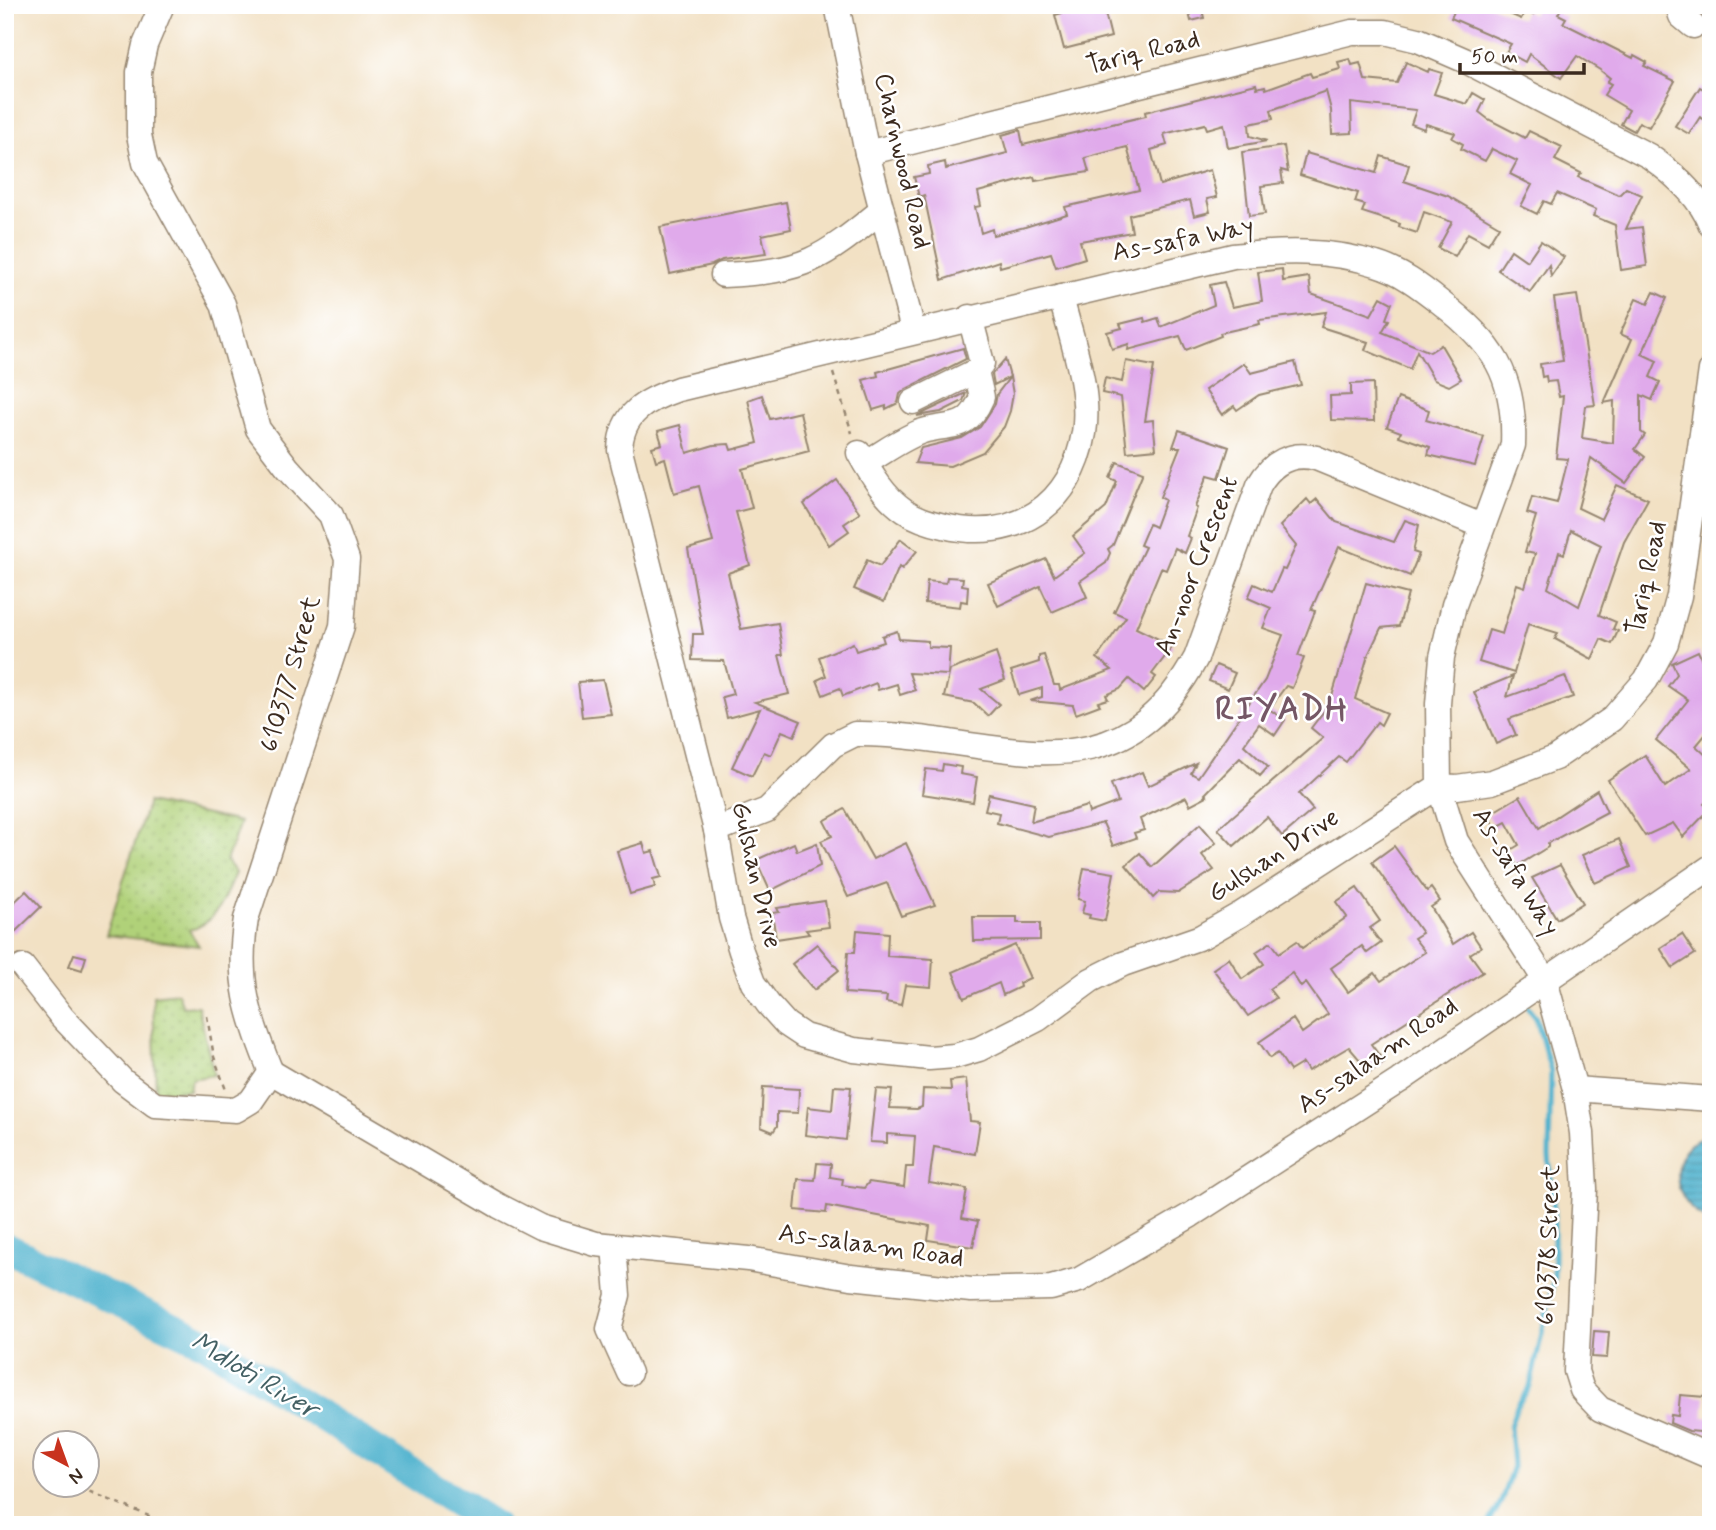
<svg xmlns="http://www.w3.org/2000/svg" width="1716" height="1530" viewBox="0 0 1716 1530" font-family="Mynerve,sans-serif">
<defs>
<pattern id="park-dots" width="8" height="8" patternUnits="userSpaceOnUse" patternTransform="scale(1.75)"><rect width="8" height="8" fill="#b0d179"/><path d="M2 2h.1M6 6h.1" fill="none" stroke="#98b468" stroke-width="1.8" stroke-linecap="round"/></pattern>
<pattern id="water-rules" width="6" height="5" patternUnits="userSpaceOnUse" patternTransform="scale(1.75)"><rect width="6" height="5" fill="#4fb2ce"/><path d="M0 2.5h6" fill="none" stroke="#4391a7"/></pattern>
</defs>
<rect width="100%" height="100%" fill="#fff"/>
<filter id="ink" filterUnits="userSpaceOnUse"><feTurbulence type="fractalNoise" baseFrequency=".0143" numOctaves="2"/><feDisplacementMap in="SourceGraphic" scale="14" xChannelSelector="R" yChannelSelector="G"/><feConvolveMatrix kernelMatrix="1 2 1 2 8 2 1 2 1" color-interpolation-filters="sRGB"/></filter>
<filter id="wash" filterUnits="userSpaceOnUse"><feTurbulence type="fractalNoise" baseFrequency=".00686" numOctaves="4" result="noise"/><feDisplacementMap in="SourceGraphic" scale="28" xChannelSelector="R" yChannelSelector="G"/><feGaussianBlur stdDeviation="1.57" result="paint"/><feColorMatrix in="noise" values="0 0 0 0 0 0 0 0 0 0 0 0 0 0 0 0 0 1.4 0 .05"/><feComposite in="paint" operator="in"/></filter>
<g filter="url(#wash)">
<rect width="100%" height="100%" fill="#f2e1c4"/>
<!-- park -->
<g fill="url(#park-dots)" stroke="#767e4c" stroke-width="2">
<path d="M148,802L240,822L226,861L235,873C225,896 216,925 189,930L199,946L106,935Z"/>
<path d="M178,993L183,1007L198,1006L214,1075L191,1079L189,1090L156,1094L153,996Z"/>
</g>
<!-- water -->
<path fill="url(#water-rules)" stroke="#456e76" stroke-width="2" d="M1711,1134V1222C1669,1205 1663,1146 1711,1134Z"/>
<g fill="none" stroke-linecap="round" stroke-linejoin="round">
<!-- stream -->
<path stroke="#4fb2ce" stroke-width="5" d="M1488,1525L1501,1502L1513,1466L1510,1426L1517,1406L1530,1387L1554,1279V1212L1549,1156L1551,1072L1536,1018L1524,1003"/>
<!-- river -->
<path stroke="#4fb2ce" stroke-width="30" d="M5,1247L206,1343L493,1525"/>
</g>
<g id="blocks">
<!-- building -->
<g fill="#e0aaeb" fill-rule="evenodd">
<path d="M1090,5H1103L1111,37L1064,49L1055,15Z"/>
<path d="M1187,5H1201L1204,18L1191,21Z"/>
<path d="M1457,5H1489L1521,19L1525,11L1533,15L1538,5H1563L1558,14L1566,18L1563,23L1633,58L1634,55L1647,62L1644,66L1675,81L1649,127L1639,122L1634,131L1621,124L1629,110L1604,95L1611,84L1607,82L1610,78L1600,70L1577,56L1561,78L1529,54L1525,62L1506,52L1511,44L1451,18Z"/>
<path d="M1693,5H1711V28L1703,15Z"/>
<path d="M1350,59L1352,65L1360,63L1365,80L1397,83L1406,62L1428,72L1429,69L1442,73L1434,94L1467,104L1473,93L1485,100L1479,112L1488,119L1525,138L1529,131L1562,147L1555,160L1581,173L1578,177L1619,195L1626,188L1642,195L1626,229L1642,227L1647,266L1621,270L1615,225L1593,216L1596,210L1557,193L1551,204L1544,201L1537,214L1521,206L1532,185L1510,174L1517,161L1492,149L1485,161L1461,149L1463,144L1452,138L1455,133L1426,124L1424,129L1411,124L1416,110L1351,103L1352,133L1332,134L1331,110L1326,91L1271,110L1273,119L1249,124L1250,136L1267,141L1228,148L1224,124L1207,129L1205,124L1164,134L1167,145L1151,150L1160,185L1210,170L1217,197L1207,199L1210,212L1194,216L1190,200L1129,215L1132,232L1080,241L1085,258L1056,267L1051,253L1000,267L999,261L942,280L924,195L919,197L914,177L929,174L928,166L945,162L946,169L1007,153L1002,135L1020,130L1023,145L1146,116L1145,112L1256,84L1257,88L1265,86L1266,89L1310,73L1312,77L1340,69L1338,62ZM1127,147L1139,190L1065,207L1067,214L1025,227L993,235L992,229L981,233L975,207L981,206L978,192L1034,177L1035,181L1089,172L1085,158Z"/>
<path d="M1700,87L1711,94V123L1700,117L1689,134L1675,126Z"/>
<path d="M1284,146L1288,172L1281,170L1283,183L1261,186L1265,214L1249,216L1242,152Z"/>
<path d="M1306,153L1376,173L1381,156L1409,165L1404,181L1448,196L1499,226L1488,244L1468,233L1455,257L1438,248L1452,222L1424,212L1417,233L1399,227L1400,224L1362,212L1365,205L1355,202L1358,193L1300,175Z"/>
<path d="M786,202L791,229L762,235L766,254L722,260L712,265L670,274L660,227Z"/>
<path d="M1541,241L1564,257L1551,276L1549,265L1530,292L1498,270L1511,250L1527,261Z"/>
<path d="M1282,269L1283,281L1309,277L1311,294L1371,315L1381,297L1392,303L1386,319L1389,320L1382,332L1430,352L1441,345L1461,379L1449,386L1434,380L1417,351L1410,369L1365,350L1368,342L1321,327L1326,312L1259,320L1260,324L1220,333L1221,336L1186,350L1180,336L1128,350L1129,344L1112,349L1107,332L1122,328L1120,324L1144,318L1145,322L1158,318L1161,327L1214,305L1210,285L1224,282L1232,307L1262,301L1258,272Z"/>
<path d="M1654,292L1667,298L1642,354L1657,361L1650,377L1660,382L1652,400L1641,395V432L1645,435L1635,449L1645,457L1626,483L1591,458L1578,508L1601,519L1617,485L1648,499L1624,542L1599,615L1616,622L1613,629L1618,631L1612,644L1601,639L1592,659L1555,639L1558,633L1528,624L1514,673L1479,662L1489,630L1502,634L1517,584L1525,587L1535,554L1525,552L1536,516L1527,513L1532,497L1557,503L1568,459L1556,458L1563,396L1559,397L1556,381L1547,382L1546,376L1542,377L1540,364L1563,361L1554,298L1577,295L1595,405L1586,406L1582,438L1613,443L1614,401L1604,403L1632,339L1620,334L1636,299L1648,304ZM1571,530L1601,545L1579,606L1548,588L1559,552L1564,554Z"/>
<path d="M963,348L966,359L906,389L900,394L898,403L886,409V406L873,410L863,380L878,376L877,372Z"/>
<path d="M1005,359L1010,377L994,385L992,374Z"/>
<path d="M1126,361L1154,366L1145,421L1153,420L1156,449L1127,452L1121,397L1102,393L1105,378L1122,382Z"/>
<path d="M1295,362L1301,385L1259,395L1237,410L1234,406L1222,415L1205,390L1244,363L1251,373Z"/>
<path d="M1010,377L1013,394L1010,411L1004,427L983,452L950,466L915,463L921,448L962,438L980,427L995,404L997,394Z"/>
<path d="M1373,383L1374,421L1331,420L1330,396L1351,395V384Z"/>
<path d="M966,393L963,401L941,412L917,416Z"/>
<path d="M762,395L770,419L800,412L809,451L742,469L752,508L736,512L750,565L728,573L741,629L778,623L783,655H779L789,694L755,702L801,721L794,736L782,731L771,755L764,752L752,776L732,767L760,709L727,718L722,697L733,694L724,661L692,660L693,634H703L688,549L713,542L699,486L674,493L665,458L656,461L652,447L662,444L658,431L680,425L687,453L714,445L729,444L731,450L758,443L748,400Z"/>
<path d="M1398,398L1429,410L1426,420L1484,437L1475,466L1428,455L1430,447L1399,436L1401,432L1387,427Z"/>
<path d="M1179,430L1229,447L1219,478L1208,475L1195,507L1197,508L1187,536L1191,538L1185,553L1175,548L1166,570L1161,568L1136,628L1173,646L1152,674L1156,677L1144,692L1129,679L1120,689L1106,695L1108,699L1098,702L1100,705L1076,714L1073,705L1030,701L1042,697V688L1019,695L1011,671L1039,662V656L1044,655L1054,685H1059L1060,690L1112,670L1097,658L1126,617L1114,612L1145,547L1140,545L1149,524L1155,527L1165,500L1160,497L1180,447H1173Z"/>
<path d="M1117,462L1143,472L1113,545L1108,549L1110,553L1106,563L1080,581L1087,597L1052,612L1040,586L998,606L988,583L1046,559L1054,576L1085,553L1073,536L1106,508L1117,481L1110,478Z"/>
<path d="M837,480L860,513L844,524L849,531L829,545L804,504Z"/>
<path d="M1307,499L1311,504L1317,499L1336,522L1394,542L1405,520L1419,525L1413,552L1419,554L1410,576L1339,547L1311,610L1315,611L1298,656L1304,658L1292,688L1286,686L1269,709L1285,720L1275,735L1259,724L1244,745L1268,767L1260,776L1240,758L1205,794L1207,796L1190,805L1186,797L1140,819L1144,830L1134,833L1136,838L1113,846L1103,823L1049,837L997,823L999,813L985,810L989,794L1034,804L1031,822L1087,806L1089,813L1118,802L1111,784L1142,772L1148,786L1196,763L1191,773L1198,777L1265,680L1283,635L1263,628L1271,608L1248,598L1254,584L1272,592L1282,569L1285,570L1296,546L1280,526Z"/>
<path d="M901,539L917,551L902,569L899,567L884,602L854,589L867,560L880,566Z"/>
<path d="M947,577L963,578L962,585L968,586L967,602L961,601L960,607L925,603L927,581L946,583Z"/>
<path d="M1366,583L1408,594L1399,626L1381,628L1368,655L1355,699L1387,713L1381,725L1377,722L1346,762L1339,757L1299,794L1313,810L1282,836L1267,817L1234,846L1218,829L1323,738L1311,728L1330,703Z"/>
<path d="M897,631L899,639L928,641V647L950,648L948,675L909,673L915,690L900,695L897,684L878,690L876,683L843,696L840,688L823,695L817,680L826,676L819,657L853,643L856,651L884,642L882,636Z"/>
<path d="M1698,651L1705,666L1711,669V728L1696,746L1711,760V797L1704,804L1710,809L1683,837L1673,823L1645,836L1608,780L1645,755L1665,787L1691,769L1656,740L1688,700L1668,686L1677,674L1672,663Z"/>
<path d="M996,653L1005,680L981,689L999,704L988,716L974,703L944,697L950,670Z"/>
<path d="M1216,665L1235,673L1228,689L1209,681Z"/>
<path d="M1513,676L1507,697L1565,676L1573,697L1509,719L1516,735L1496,744L1474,692Z"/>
<path d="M603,680L611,714L582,717L578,682Z"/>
<path d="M943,764L961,767L960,774L977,777L973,802L922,794L926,769L942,771Z"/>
<path d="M1597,790L1607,812L1548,843V847L1517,866L1509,851L1519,845L1506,822L1495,828L1488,815L1520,796L1539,828Z"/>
<path d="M845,809L873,859L906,843L935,905L901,916L887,883L848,897L821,841L832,836L824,821Z"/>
<path d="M1200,824L1216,843L1202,855L1214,870L1178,893L1159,892L1153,898L1126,865L1140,853L1152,867Z"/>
<path d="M1619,839L1631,867L1595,883L1582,855Z"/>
<path d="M643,843L646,853L653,851L661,877L653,879L655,887L630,894L617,851Z"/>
<path d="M794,843L797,851L817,843L820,866L770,891L756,860Z"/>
<path d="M1394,846L1427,891L1431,888L1440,901L1431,907L1453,944L1471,932L1481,947L1470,954L1483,972L1371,1044L1384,1062L1370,1072L1349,1047L1308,1071L1303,1063L1290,1071L1278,1053L1270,1058L1259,1042L1293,1019L1302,1033L1328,1014L1306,983L1301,987L1292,973L1269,989L1276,998L1248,1016L1213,969L1229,958L1242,979L1264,964L1256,952L1271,942L1279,953L1297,941L1302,948L1347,917L1336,902L1357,888L1380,921L1370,928L1381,943L1367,953L1362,946L1331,968L1348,992L1375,973L1381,981L1425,952L1414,938L1422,933L1372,862Z"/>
<path d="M1560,865L1583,903L1557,919L1532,878Z"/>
<path d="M1084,868L1114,873L1105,921L1089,918L1090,915L1082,913L1085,901L1078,899Z"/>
<path d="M26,891L41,907L14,933L5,924V911Z"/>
<path d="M825,901L829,927L806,930L809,934L776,939L772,913L779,912L777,908Z"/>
<path d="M973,917H1017V923H1040V940L974,941Z"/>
<path d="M857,930L888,933L887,956L933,959L931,987L905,985L901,1005L886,1002L887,996L845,993L848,952H855Z"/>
<path d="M1682,934L1695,954L1673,968L1660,948Z"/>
<path d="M817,944L839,970L814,990L792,964Z"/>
<path d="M1015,945L1030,978L1019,983L1020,987L1003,995L999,983L964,998L953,972Z"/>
<path d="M74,954L86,957L82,970L69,966Z"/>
<path d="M966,1079L970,1121L980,1122L975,1154L934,1147L929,1183L967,1189L962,1218L978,1221L973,1247L928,1240L930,1226L827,1206L826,1213L795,1210L798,1179L815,1180L817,1163L831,1164L830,1177L843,1179L842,1185L864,1188L869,1182L904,1187L906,1167H913L915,1136L887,1134V1143L870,1142L876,1089L892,1090L890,1108L917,1109L922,1107L923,1089L951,1090L950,1081Z"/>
<path d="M834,1086L851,1087L846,1140L805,1135L808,1107L832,1110Z"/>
<path d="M763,1087L799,1089L798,1113L777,1112V1126L773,1132L761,1127Z"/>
<path d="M1594,1331L1609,1332L1607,1358L1592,1357Z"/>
<path d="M1680,1395L1705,1397L1703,1417L1711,1418V1433L1689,1431L1670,1423L1671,1415L1678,1416Z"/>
</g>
</g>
</g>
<g filter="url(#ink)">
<use href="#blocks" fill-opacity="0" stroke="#968671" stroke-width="2"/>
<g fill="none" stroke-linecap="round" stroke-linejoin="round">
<!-- minor casing -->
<g stroke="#968671" stroke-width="27">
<g id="minor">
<path d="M162,5L145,45L139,72V135L145,163L223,304L258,429L287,467L331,515L347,559L342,626L246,919C236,979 248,1016 271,1072"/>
<path d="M837,5L867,153L913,330"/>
<path d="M1678,5L1681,16L1693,26"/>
<path d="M867,153L1352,32H1385L1418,40L1464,60L1649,156C1673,173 1700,196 1711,225"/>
<path d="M723,275C806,271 819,261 882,210"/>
<path d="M1711,370L1679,596L1666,643L1646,680L1612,719L1555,758L1492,782L1457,787L1439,786L1241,914L1201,937L1123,964L1091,980L1038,1019L979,1049L955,1056L929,1058L854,1050L804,1036L786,1024L768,1004L753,983L741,951L731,918L716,830L620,450C621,413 646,400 678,389L1233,256C1281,251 1329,249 1376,264C1400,271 1421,287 1440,302C1493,343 1516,375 1513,445L1454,605L1442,657L1438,704L1439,786L1456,841L1545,980L1575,1089L1582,1133L1585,1189L1576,1371L1582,1390L1600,1409L1711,1457"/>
<path d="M913,402L976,371"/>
<path d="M859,453C871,474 884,497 905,511C917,519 930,523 944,526C1015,543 1072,506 1084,433C1091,390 1071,339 1061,297"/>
<path d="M865,463C883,453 904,437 923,431C952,423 967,432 982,397L976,371L982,363L970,317"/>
<path d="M716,830L767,810L833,745L855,734C990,732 1114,810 1196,658L1259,485C1272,462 1291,452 1316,458L1482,526"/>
<path d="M23,967L62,1017L123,1081L155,1105L236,1110L251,1101L271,1072"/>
<path d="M271,1072L499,1206L540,1227L596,1244L748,1259L851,1277L971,1290L1051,1288L1079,1280L1191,1215L1399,1081L1711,867"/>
<path d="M1575,1089L1711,1099"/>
<path d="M614,1246L618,1295L609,1329L629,1373"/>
</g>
</g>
<!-- path -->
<g stroke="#968671" stroke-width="2.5" stroke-dasharray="5 5" stroke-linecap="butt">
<path d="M833,373L852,433"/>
<path d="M207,1016L214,1057L226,1090"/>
<path d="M71,1484L171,1525"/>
</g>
<!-- minor -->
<use href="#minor" stroke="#fff" stroke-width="24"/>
</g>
</g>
<g text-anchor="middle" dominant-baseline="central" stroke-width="5" stroke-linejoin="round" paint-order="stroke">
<!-- street labels -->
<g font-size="26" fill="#3b2a1e" stroke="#fff">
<text transform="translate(1143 53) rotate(-14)">Tariq Road</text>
<text transform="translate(902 161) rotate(77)">Charnwood Road</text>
<text transform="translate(1183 240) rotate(-11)">As-safa Way</text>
<text transform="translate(1197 566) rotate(-69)">An-noor Crescent</text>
<text transform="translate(1647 578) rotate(-78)">Tariq Road</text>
<text transform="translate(291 674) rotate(-74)">610377 Street</text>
<text transform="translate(1274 856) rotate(-33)">Gulshan Drive</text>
<text transform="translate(1515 872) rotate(59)">As-safa Way</text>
<text transform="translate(756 875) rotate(77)">Gulshan Drive</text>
<text transform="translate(1378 1056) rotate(-34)">As-salaam Road</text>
<text transform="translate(1549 1245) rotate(-88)">610378 Street</text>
<text transform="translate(871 1246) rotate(8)">As-salaam Road</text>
</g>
<!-- water labels -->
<g font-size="28" font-style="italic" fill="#436064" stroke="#fff">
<text transform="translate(254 1376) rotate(31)">Mdloti River</text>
</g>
<!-- district labels -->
<g font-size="33" font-weight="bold" letter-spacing="2" fill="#755766" stroke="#fff">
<text x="1282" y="710">RIYADH</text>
</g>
</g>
<!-- margin -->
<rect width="1716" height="1530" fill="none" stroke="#fff" stroke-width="28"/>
<!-- north arrow -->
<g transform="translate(66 1464) rotate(139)"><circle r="33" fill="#ffffff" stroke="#b1aaa5" stroke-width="2"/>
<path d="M0-5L12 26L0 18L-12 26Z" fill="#c8321e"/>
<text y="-10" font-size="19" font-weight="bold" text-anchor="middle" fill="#3b2a1e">N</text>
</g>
<!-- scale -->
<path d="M1460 63v10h124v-10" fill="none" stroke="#3b2a1e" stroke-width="3.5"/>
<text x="1471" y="63" font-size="21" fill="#3b2a1e" stroke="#ffffff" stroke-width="5" paint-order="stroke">50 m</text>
</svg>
